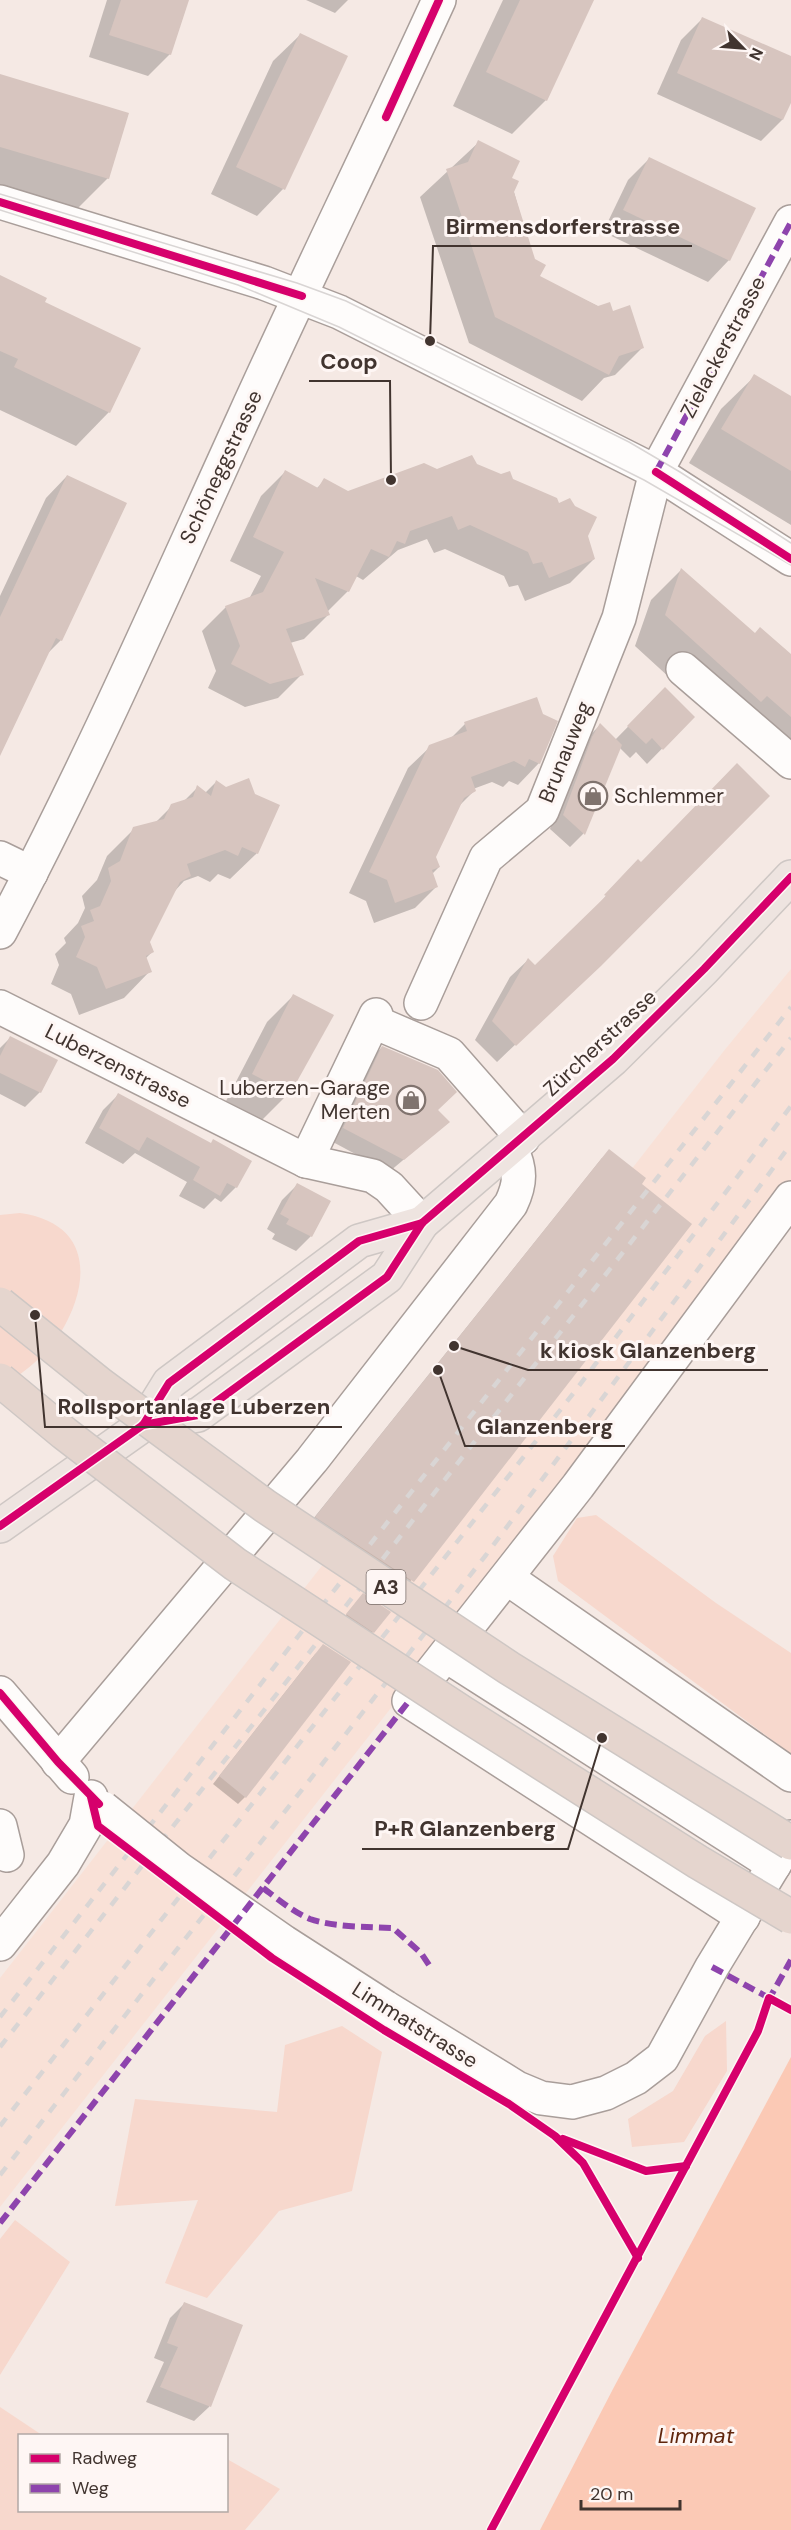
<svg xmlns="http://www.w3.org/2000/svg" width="791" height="2530" viewBox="0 0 791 2530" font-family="'DM Sans',sans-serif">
<rect width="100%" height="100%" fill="#f5e9e4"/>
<!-- built -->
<path fill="#f9e1d7" d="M791,969V1180L535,1524L0,2207V1978L723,1052Z"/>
<!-- green -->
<g fill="#f7d8cd">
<path d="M20,1213C91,1223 92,1281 61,1332C47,1356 22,1373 0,1389V1215Z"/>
<path d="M596,1515L716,1603L791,1653V1754L558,1581L553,1556L577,1518Z"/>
<path d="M726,2021L727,2071L684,2142L632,2147L628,2119L673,2091L705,2036Z"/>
<path d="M342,2026L382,2052L352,2191L279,2211L207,2298L165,2283L198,2200L115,2206L135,2099L277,2112L285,2045Z"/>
<path d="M15,2220L70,2262L0,2375V2239Z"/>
<path d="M0,2407L42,2435L20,2436V2510H226L227,2459L280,2489L245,2530H0Z"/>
</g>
<!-- water -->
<path fill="#fbc9b5" d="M791,2057V2530H540L614,2387Z"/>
<!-- shadow -->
<g fill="#0003">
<path d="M107,0H187L170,54L148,76L89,57Z"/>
<path d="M306,0H348L335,13Z"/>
<path d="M503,0H592L546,100L512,134L453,106Z"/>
<path d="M702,19L791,58V99L782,120L761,141L657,94L681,40Z"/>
<path d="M300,35L283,189L257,216L211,194L273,61Z"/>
<path d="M0,76L108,178L74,212L0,190Z"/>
<path d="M479,142L510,178L538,277L612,313L642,348L615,375L604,378L582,401L469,343L420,197Z"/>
<path d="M649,159L729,260L708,282L603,232L628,180Z"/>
<path d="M0,277L43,303L109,412L76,446L0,410Z"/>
<path d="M755,376L791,398V525L689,463L721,409Z"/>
<path d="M476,465L511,480L558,505L587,536L594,559L570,583L525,601L518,585L509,587L504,576L445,549L434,553L427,539L398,550L363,580L356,576L348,591L327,612L328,615L304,639L290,643L302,674L278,698L245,707L208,688L216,671L202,631L226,607L249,599L261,576L230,561L261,496L285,472L316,489L325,480L348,493L437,471Z"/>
<path d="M67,476L61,640L46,655L0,753V596L46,498Z"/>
<path d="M681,570L754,635L791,657V773L735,726L729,732L635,646L651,600Z"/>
<path d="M665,689L693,717L647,764L636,752L630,758L620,748L583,834L570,847L550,829L587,738L600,725L615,740Z"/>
<path d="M465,724L539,763L518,785L509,781L503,787L492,782L473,789L474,791L458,807L434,857L439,867L432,874L436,887L415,908L374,923L366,901L349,893L408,768L430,747L450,739Z"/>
<path d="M216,782L257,853L230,879L218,874L210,882L198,876L184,881L173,893L149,942L152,952L145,959L150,971L124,998L79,1015L71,994L51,984L59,965L55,954L66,943L64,938L78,923L85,908L82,896L97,880L107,856L134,829L155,823L172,806L183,802L198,787L205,793Z"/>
<path d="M621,879L603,961L497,1062L475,1040L510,977L528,960L535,967L589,915Z"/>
<path d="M293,996L289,1093L262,1120L226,1101L267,1022Z"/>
<path d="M10,1038L40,1092L25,1107L0,1094V1048Z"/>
<path d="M382,1047L448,1122L389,1172L331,1141L369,1061Z"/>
<path d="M118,1095L236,1187L221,1202L215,1198L204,1209L179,1196L187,1182L135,1153L123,1164L85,1143L103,1110Z"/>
<path d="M602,1158L639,1184L690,1224L405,1588L309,1524Z"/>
<path d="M297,1185L311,1236L296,1251L272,1239L275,1234L267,1229L282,1200Z"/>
<path d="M356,1603L373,1632L366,1639L340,1622Z"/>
<path d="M316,1653L245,1797L238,1804L213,1784Z"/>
<path d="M185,2303L241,2326L209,2407L194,2421L146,2402L164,2362L154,2358L170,2318Z"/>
</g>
<!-- building -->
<g fill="#d7c5bf">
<path d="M121,0H189L171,55L109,35Z"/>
<path d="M520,0H594L547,101L486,72Z"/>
<path d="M702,17L791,56V103L783,120L677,73Z"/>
<path d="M300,33L348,56L285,190L236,167Z"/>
<path d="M0,74L129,113L109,179L0,147Z"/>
<path d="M478,140L520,161L512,178L519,181L514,192L535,259L546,265L540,276L598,306L610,302L613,311L630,305L644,348L619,356L609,375L495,317L446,169L468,162Z"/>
<path d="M649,157L756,208L730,261L623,210Z"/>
<path d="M0,275L47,298L45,302L141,348L110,413L14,367L18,359L0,351Z"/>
<path d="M754,374L791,396V471L721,429Z"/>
<path d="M472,455L477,464L501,474L510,471L513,479L557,498L559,503L570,498L575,506L597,517L588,536L595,559L549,578L542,562L533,564L528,552L470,525L458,530L452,516L410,531L405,544L397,541L389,557L371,549L349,592L315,578L330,615L286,629L304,675L270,684L231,664L240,646L225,606L263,592L284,552L253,537L285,470L318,488L324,478L348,491L424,463L437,469Z"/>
<path d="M67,475L127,503L62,641L56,638L0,756V617Z"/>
<path d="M681,568L755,633L760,627L791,654V717L767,696L761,702L665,615Z"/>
<path d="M665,687L695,717L663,750L652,738L646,744L627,726Z"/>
<path d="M537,697L543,714L558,721L540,764L529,759L525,767L514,761L471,777L476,791L464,798L436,857L440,867L432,870L438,887L395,903L387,880L369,872L429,745L467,731L464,722Z"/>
<path d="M600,723L622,745L585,835L563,815L592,737Z"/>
<path d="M737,763L770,796L601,966L516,1046L492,1021L528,958L535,965L606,896L604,895L638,859L641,862Z"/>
<path d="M249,778L255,794L280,805L258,854L242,847L238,856L225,850L187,864L191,876L180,882L150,942L154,952L146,956L152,972L106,989L97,967L76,957L85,937L81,926L94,921L90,910L100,906L111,881L108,868L120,861L133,827L164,819L171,804L193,797L197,785L211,796L216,780L226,787Z"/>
<path d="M293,994L334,1015L290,1094L252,1074Z"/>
<path d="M10,1036L58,1060L41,1093L0,1073V1056Z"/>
<path d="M382,1046L438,1070L457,1092L438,1110L450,1122L404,1160L343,1128Z"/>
<path d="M118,1093L211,1143L213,1139L252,1161L237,1188L227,1183L220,1196L193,1180L200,1167L147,1137L139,1151L99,1128Z"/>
<path d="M609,1149L646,1178L642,1184L692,1224L414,1582L315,1517Z"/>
<path d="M297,1183L331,1201L312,1237L286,1224L289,1219L280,1214Z"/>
<path d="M363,1593L391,1612L374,1633L346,1614Z"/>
<path d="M323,1644L351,1662L246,1798L219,1776Z"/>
<path d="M184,2302L243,2325L211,2407L160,2387L178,2347L167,2343Z"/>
</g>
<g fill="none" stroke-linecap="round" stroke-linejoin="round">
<!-- minor casing -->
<g stroke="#a99e9a" stroke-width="36">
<g id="minor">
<path d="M0,202L264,283L339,312L656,472L791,559"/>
<path d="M683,669L791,762"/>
<path d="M0,858L31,873"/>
<path d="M0,932C89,765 165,590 244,417C307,278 375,140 439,0"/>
<path d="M421,1003L486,858L542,811L619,618L656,472L791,222"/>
<path d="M0,1007L306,1161L373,1176L389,1187L422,1223"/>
<path d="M386,1027L449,1054L523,1138"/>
<path d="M306,1161L376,1015"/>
<path d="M507,1578L791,1775"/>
<path d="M447,1656L774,1865"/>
<path d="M0,1693L72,1777"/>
<path d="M58,1762L312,1460L511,1204C521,1183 521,1169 511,1148"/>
<path d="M0,1826L7,1855"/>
<path d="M743,1917L409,1701L578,1486L791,1198"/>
<path d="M0,1944L63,1864L86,1825L91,1797"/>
<path d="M385,2007L517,2088L541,2098L572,2102L606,2093L636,2078L662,2058L712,1967L791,1837"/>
</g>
</g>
<!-- major casing -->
<g stroke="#cec7c4" stroke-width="36">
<g id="major">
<path d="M143,1425L198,1415L387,1277L422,1223L613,1059L704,969L791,877"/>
<path d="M0,1526L143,1425L169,1383L359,1241L422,1223"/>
</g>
</g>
<!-- minor -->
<use href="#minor" stroke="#fefcfb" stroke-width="33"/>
<!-- major -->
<use href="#major" stroke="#eee4e0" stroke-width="33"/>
<!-- tram -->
<g stroke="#d9d5d4" stroke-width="1.5">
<path d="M0,194L297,283L346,301L629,442L680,472L791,543"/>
<path d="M0,210L238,285L339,327L644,480L791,565"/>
</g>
<!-- rail -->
<g stroke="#d9d5d4" stroke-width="4.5" stroke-dasharray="10 10" stroke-linecap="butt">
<path d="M0,2017L791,1007"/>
<path d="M0,2047L791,1038"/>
<path d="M0,2126L572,1395L791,1106"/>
<path d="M0,2175L486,1555L791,1144"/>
</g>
<!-- minor-bridge casing -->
<g stroke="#a99e9a" stroke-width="36" stroke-linecap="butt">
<path id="minor-bridge" d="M103,1808L179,1869L284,1942L385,2007"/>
</g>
<!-- highway-bridge casing -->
<g stroke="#cec7c4" stroke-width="36" stroke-linecap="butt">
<g id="highway-bridge">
<path d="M0,1304L101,1385L265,1506L509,1668L791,1843"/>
<path d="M0,1380L64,1433L235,1564L463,1713L698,1862L791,1917"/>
</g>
</g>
<!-- minor-bridge -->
<use href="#minor-bridge" stroke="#fefcfb" stroke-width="33"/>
<!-- highway-bridge -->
<use href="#highway-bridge" stroke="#e5d5ce" stroke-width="33"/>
<!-- quiet -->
<g stroke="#8e44ad" stroke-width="6" stroke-dasharray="12 6" stroke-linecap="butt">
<path d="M656,472L791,222"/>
<path d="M263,1888C278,1899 293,1912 310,1919C332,1927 370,1927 393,1928L421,1953L431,1968"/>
<path d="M712,1967L773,2000"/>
<path d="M768,2001L791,1960"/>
<path d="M0,2223L409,1701"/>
</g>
<!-- cycleway casing -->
<g stroke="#fef6f4" stroke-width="11">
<g id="cycleway">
<path d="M386,117L439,0"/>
<path d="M0,202L302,296"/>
<path d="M656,472L791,559"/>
<path d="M143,1425L198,1415L387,1277L422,1223L613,1059L704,969L791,877"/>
<path d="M0,1526L143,1425L169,1383L359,1241L422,1223"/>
<path d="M0,1693L58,1762L99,1804"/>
<path d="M91,1797L98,1826L272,1958L384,2030L509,2104L555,2136L583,2163L638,2258"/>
<path d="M563,2139L646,2171L686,2166"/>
<path d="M491,2530L758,2031L769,1998L791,2010"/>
</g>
</g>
<!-- cycleway -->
<use href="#cycleway" stroke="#d6006c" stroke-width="8"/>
</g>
<!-- icons -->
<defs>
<g id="shop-ring" transform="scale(1.5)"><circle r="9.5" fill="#fef6f4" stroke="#80736e" stroke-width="1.5"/><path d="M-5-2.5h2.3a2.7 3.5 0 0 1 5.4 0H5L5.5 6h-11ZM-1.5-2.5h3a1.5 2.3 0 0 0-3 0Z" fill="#80736e"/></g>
</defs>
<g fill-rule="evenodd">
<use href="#shop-ring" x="593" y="796"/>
<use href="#shop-ring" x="411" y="1100"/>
</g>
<g text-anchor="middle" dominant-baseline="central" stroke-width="6" stroke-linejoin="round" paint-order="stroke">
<!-- shield labels -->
<rect fill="#fef6f4" stroke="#7a6e6a" stroke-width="1.5" x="366.5" y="1570" width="39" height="34" rx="4.5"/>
<g font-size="20" font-weight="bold" fill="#41342f">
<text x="386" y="1587">A3</text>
</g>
<!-- street labels -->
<g font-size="21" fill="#41342f" stroke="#fef6f4">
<text transform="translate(723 347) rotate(-62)">Zielackerstrasse</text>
<text transform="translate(221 467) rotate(-65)">Schöneggstrasse</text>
<text transform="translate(565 752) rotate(-68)">Brunauweg</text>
<text transform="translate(600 1043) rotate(-43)">Zürcherstrasse</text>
<text transform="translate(118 1066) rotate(27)">Luberzenstrasse</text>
<text transform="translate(415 2025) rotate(32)">Limmatstrasse</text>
</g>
<!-- poi labels -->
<g font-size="21" fill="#41342f" stroke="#fef6f4" text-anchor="start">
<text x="614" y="796">Schlemmer</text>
<text x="390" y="1088" text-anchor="end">Luberzen-Garage<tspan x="390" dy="24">Merten</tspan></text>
</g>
<!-- water labels -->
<g font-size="22" font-style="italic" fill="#60260d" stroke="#fef6f4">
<text x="696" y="2435">Limmat</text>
</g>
</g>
<!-- callouts -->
<path fill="none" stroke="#41342f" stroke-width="2" d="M430 341L433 246H692M391 480L390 381H309M454 1346L528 1370H768M35 1315L45 1427H342M438 1370L465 1446H625M602 1738L568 1849H362"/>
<g fill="#41342f" stroke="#fef6f4" stroke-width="2">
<circle cx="430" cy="341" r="6"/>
<circle cx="391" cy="480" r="6"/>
<circle cx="454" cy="1346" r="6"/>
<circle cx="35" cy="1315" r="6"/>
<circle cx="438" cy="1370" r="6"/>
<circle cx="602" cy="1738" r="6"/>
</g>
<g font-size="22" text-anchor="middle" font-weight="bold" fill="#41342f" stroke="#fef6f4" stroke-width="6" stroke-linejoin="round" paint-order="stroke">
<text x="563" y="234">Birmensdorferstrasse</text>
<text x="349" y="369">Coop</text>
<text x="648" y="1358">k kiosk Glanzenberg</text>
<text x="194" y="1414">Rollsportanlage Luberzen</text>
<text x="545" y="1434">Glanzenberg</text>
<text x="465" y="1836">P+R Glanzenberg</text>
</g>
<!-- legend -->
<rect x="18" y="2434" width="210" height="78" fill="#fef6f4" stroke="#b2a8a5" stroke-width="1.5"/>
<rect x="30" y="2454" width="30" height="9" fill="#d6006c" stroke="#b2a8a5" stroke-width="1.5"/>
<text x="72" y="2464" font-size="18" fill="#41342f">Radweg</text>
<rect x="30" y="2484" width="30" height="9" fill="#8e44ad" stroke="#b2a8a5" stroke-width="1.5"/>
<text x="72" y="2494" font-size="18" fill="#41342f">Weg</text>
<!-- north arrow -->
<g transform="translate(743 48) rotate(115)" stroke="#fef6f4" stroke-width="4.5" paint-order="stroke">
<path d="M0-4.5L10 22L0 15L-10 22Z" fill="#41342f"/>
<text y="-9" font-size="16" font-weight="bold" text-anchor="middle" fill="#41342f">N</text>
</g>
<!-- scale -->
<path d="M581 2500v9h99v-9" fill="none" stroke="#41342f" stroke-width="3"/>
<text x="590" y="2500" font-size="18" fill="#41342f" stroke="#fef6f4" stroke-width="4.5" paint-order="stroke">20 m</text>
</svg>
